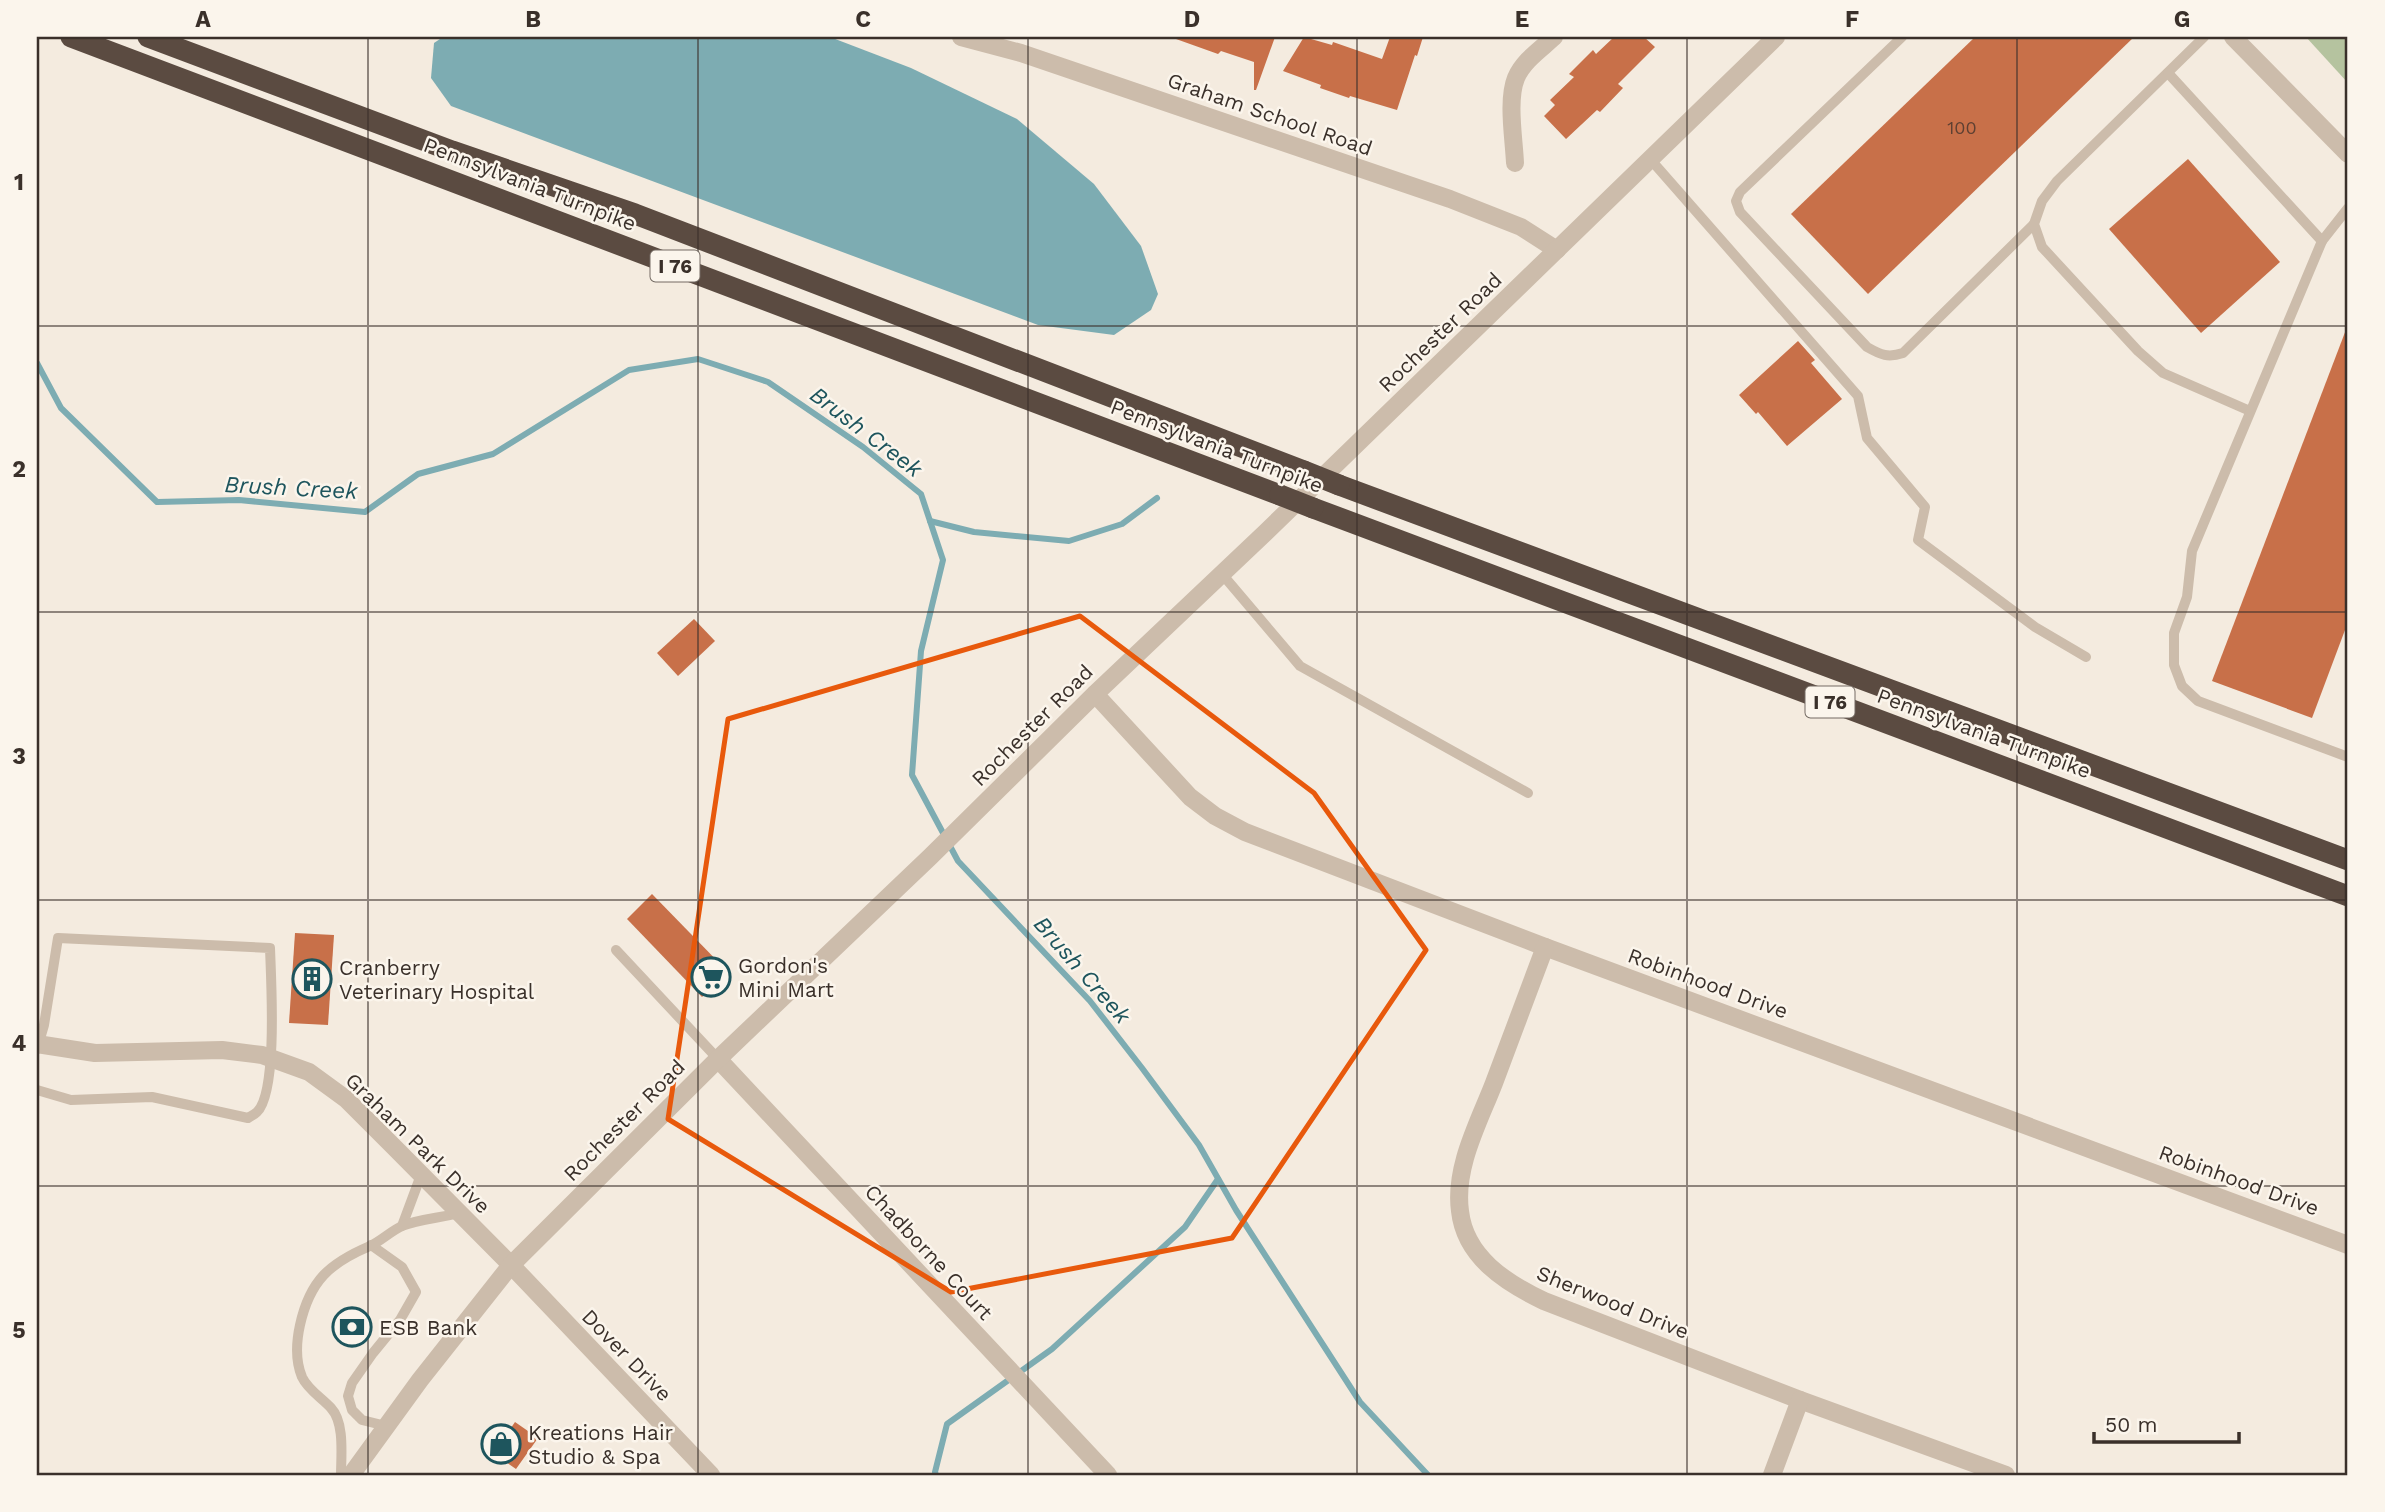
<svg xmlns="http://www.w3.org/2000/svg" width="2385" height="1512" viewBox="0 0 2385 1512" font-family="'Work Sans',sans-serif">
<rect width="100%" height="100%" fill="#f4ebdf"/>
<!-- green -->
<path fill="#b5c39f" d="M2306,37H2348V83Z"/>
<!-- water -->
<path fill="#7dacb2" d="M443,37H830L911,68L1017,119L1094,184L1141,246L1158,294L1151,310L1114,335L1038,325L451,106L431,78L434,43Z"/>
<g fill="none" stroke-linecap="round" stroke-linejoin="round">
<!-- stream -->
<g stroke="#7dacb2" stroke-width="6">
<path d="M37,363L61,408L157,502L239,500L365,512L418,474L493,454L629,370L698,359L768,382L863,447L921,494L943,560L921,651L912,775L958,861L1090,1001L1142,1068L1199,1145L1236,1210L1360,1402L1428,1475"/>
<path d="M930,521L974,532L1069,541L1122,524L1157,498"/>
<path d="M936,1475L935,1472L947,1424L1052,1349L1185,1227L1218,1179"/>
</g>
</g>
<!-- building -->
<g fill="#c87049">
<path d="M1177,37H1275L1256,90H1254V62L1221,51L1218,54L1176,39Z"/>
<path d="M1304,37L1332,45L1333,42L1382,59L1390,37H1423L1417,56L1415,55L1397,110L1350,96L1349,98L1320,88L1321,85L1283,71Z"/>
<path d="M1614,37H1644L1655,47L1618,84L1623,88L1600,112L1597,110L1566,139L1544,116L1555,105L1550,100L1574,77L1569,74L1593,50L1596,54Z"/>
<path d="M1975,37H2134L1868,294L1791,214Z"/>
<path d="M2188,159L2280,262L2201,333L2109,229Z"/>
<path d="M2347,327L2348,622L2312,718L2212,681Z"/>
<path d="M1798,341L1815,360L1811,363L1842,399L1787,446L1758,412L1756,414L1739,395Z"/>
<path d="M694,619L715,641L678,676L657,653Z"/>
<path d="M652,894L728,972L702,997L627,919Z"/>
<path d="M295,933L334,935L328,1025L289,1023Z"/>
<path d="M515,1422L538,1438L516,1469L483,1446L494,1431L504,1438Z"/>
</g>
<g fill="none" stroke-linecap="round" stroke-linejoin="round">
<!-- service -->
<g stroke="#ccbcab" stroke-width="10">
<path d="M1902,37L1740,192L1736,201L1740,212L1867,347C1881,355 1888,358 1903,353L2034,224"/>
<path d="M2204,37L2057,181L2042,201L2034,224L2042,247L2138,351L2163,373L2250,411"/>
<path d="M2168,73L2322,241"/>
<path d="M1651,160L1858,396L1867,438L1925,507L1918,540L2035,627L2086,657"/>
<path d="M2348,208L2322,241L2192,551L2187,597L2174,633V665L2182,686L2198,701L2348,757"/>
<path d="M1222,574L1300,666L1528,793"/>
<path d="M616,950L718,1059"/>
<path d="M37,1090L71,1100L152,1097L248,1118C251,1116 254,1115 257,1112C278,1092 271,979 270,948L58,938L44,1025L37,1049"/>
<path d="M402,1226L421,1175"/>
<path d="M371,1245L402,1267L416,1292L400,1320L373,1353L352,1383L348,1396L352,1410L362,1420L386,1426"/>
<path d="M341,1475C341,1456 345,1423 331,1408C322,1398 308,1390 302,1377C295,1360 296,1343 300,1325C310,1280 330,1263 370,1246C381,1241 391,1231 402,1226C419,1219 441,1218 459,1213"/>
</g>
<!-- minor -->
<g stroke="#ccbcab" stroke-width="18">
<path d="M2233,37L2348,154"/>
<path d="M1515,163C1514,139 1507,100 1516,78C1523,61 1541,49 1554,37"/>
<path d="M1095,694L1190,797L1215,816L1245,832L1545,947L2348,1245"/>
<path d="M1545,947C1528,992 1511,1037 1494,1083C1479,1122 1454,1167 1460,1211C1465,1257 1506,1283 1544,1301L1800,1400L2006,1475"/>
<path d="M37,1044L95,1053L222,1050L262,1055L309,1072L346,1099L394,1147L511,1265L711,1475"/>
<path d="M718,1059L1108,1475"/>
<path d="M1772,1475L1800,1400"/>
</g>
<!-- tertiary -->
<g stroke="#ccbcab" stroke-width="18">
<path d="M961,37L1021,53L1450,199L1521,227L1557,250"/>
<path d="M351,1475L420,1380L511,1265L718,1059L930,857L1095,694L1265,533L1776,37"/>
</g>
<!-- motorway -->
<g stroke="#5b4b41" stroke-width="21">
<path d="M71,37L1280,495"/>
<path d="M148,37L452,151L635,214L1304,471"/>
<path d="M1339,485L2348,860"/>
<path d="M1313,508L2348,896"/>
</g>
<!-- motorway-bridge -->
<g stroke="#5b4b41" stroke-width="21">
<path d="M1304,471L1339,485"/>
<path d="M1280,495L1313,508"/>
</g>
</g>
<!-- marked area -->
<path fill="none" stroke="#e8590c" stroke-width="5" stroke-linejoin="round" d="M1080,616L1314,793L1426,950L1232,1238L951,1292L668,1119L728,719Z"/>
<!-- grid -->
<path fill="none" stroke="#3a302a" stroke-width="2" stroke-opacity="0.55" d="M368,37V1475M698,37V1475M1028,37V1475M1357,37V1475M1687,37V1475M2017,37V1475M37,326H2348M37,612H2348M37,900H2348M37,1186H2348"/>
<!-- icons -->
<defs>
<g id="supermarket-ring" transform="scale(2.0125)"><circle r="9.5" fill="#fbf5ec" stroke="#1e555d" stroke-width="1.5"/><path d="M-6-5.5h2.5l.6 2H6L4.5 2H-2.5L-4.4-4H-6ZM-1.5 3.2a1.3 1.3 0 1 0 .1 0ZM3 3.2a1.3 1.3 0 1 0 .1 0Z" fill="#1e555d"/></g>
<g id="building-ring" transform="scale(2.0125)"><circle r="9.5" fill="#fbf5ec" stroke="#1e555d" stroke-width="1.5"/><path d="M-4-6H4V6H1V3H-1V6H-4ZM-2.5-4.3h1.7v1.8h-1.7ZM.8-4.3h1.7v1.8H.8ZM-2.5-1h1.7V.8h-1.7ZM.8-1h1.7V.8H.8Z" fill="#1e555d"/></g>
<g id="bank-ring" transform="scale(2.0125)"><circle r="9.5" fill="#fbf5ec" stroke="#1e555d" stroke-width="1.5"/><path d="M-6-4H6V4H-6ZM0-2.3a2.3 2.3 0 1 0 0 4.6a2.3 2.3 0 1 0 0-4.6Z" fill="#1e555d"/></g>
<g id="shop-ring" transform="scale(2.0125)"><circle r="9.5" fill="#fbf5ec" stroke="#1e555d" stroke-width="1.5"/><path d="M-5-2.5h2.3a2.7 3.5 0 0 1 5.4 0H5L5.5 6h-11ZM-1.5-2.5h3a1.5 2.3 0 0 0-3 0Z" fill="#1e555d"/></g>
</defs>
<g fill-rule="evenodd">
<use href="#supermarket-ring" x="711" y="977"/>
<use href="#building-ring" x="312" y="979"/>
<use href="#bank-ring" x="352" y="1327"/>
<use href="#shop-ring" x="501" y="1444"/>
</g>
<g text-anchor="middle" dominant-baseline="central" stroke-width="5" stroke-linejoin="round" paint-order="stroke">
<!-- number labels -->
<g font-size="18" fill="#5e4032">
<text x="1962" y="127">100</text>
</g>
<!-- shield labels -->
<g fill="#fbf5ec" stroke="#746b64" stroke-width="2">
<rect x="650.5" y="250.5" width="49" height="31" rx="5"/>
<rect x="1805.5" y="686.5" width="49" height="31" rx="5"/>
</g>
<g font-size="19" font-weight="bold" fill="#3a302a">
<text x="675" y="266">I 76</text>
<text x="1830" y="702">I 76</text>
</g>
<!-- street labels -->
<g font-size="21" fill="#3a302a" stroke="#fbf5ec">
<text transform="translate(1270 114) rotate(19)">Graham School Road</text>
<text transform="translate(530 184) rotate(21)">Pennsylvania Turnpike</text>
<text transform="translate(1440 332) rotate(-44)">Rochester Road</text>
<text transform="translate(1217 446) rotate(21)">Pennsylvania Turnpike</text>
<text transform="translate(1032 725) rotate(-45)">Rochester Road</text>
<text transform="translate(1984 733) rotate(20)">Pennsylvania Turnpike</text>
<text transform="translate(1708 983) rotate(20)">Robinhood Drive</text>
<text transform="translate(624 1120) rotate(-45)">Rochester Road</text>
<text transform="translate(418 1143) rotate(44)">Graham Park Drive</text>
<text transform="translate(2239 1180) rotate(20)">Robinhood Drive</text>
<text transform="translate(929 1252) rotate(47)">Chadborne Court</text>
<text transform="translate(1613 1302) rotate(22)">Sherwood Drive</text>
<text transform="translate(627 1355) rotate(46)">Dover Drive</text>
</g>
<!-- poi labels -->
<g font-size="21" fill="#3a302a" stroke="#fbf5ec" text-anchor="start">
<text x="738" y="965">Gordon's<tspan x="738" dy="24">Mini Mart</tspan></text>
<text x="339" y="967">Cranberry<tspan x="339" dy="24">Veterinary Hospital</tspan></text>
<text x="379" y="1327">ESB Bank</text>
<text x="528" y="1432">Kreations Hair<tspan x="528" dy="24">Studio &amp; Spa</tspan></text>
</g>
<!-- water labels -->
<g font-size="23" font-style="italic" fill="#1e555d" stroke="#fbf5ec">
<text transform="translate(866 432) rotate(37)">Brush Creek</text>
<text transform="translate(291 488) rotate(3)">Brush Creek</text>
<text transform="translate(1082 970) rotate(49)">Brush Creek</text>
</g>
</g>
<!-- border -->
<rect width="2385" height="1512" fill="none" stroke="#fbf5ec" stroke-width="77"/>
<!-- scale -->
<path d="M2094 1432v10h145v-10" fill="none" stroke="#3a302a" stroke-width="3.5"/>
<text x="2105" y="1432" font-size="21" fill="#3a302a" stroke="#fbf5ec" stroke-width="5" paint-order="stroke">50 m</text>
<rect x="38" y="38" width="2308" height="1436" fill="none" stroke="#3a302a" stroke-width="2.5"/>
<g font-size="23" text-anchor="middle" font-weight="bold" fill="#3a302a">
<text x="203" y="27">A</text>
<text x="533" y="27">B</text>
<text x="863" y="27">C</text>
<text x="1192" y="27">D</text>
<text x="1522" y="27">E</text>
<text x="1852" y="27">F</text>
<text x="2182" y="27">G</text>
<text x="19" y="190">1</text>
<text x="19" y="477">2</text>
<text x="19" y="764">3</text>
<text x="19" y="1051">4</text>
<text x="19" y="1338">5</text>
</g>
</svg>
